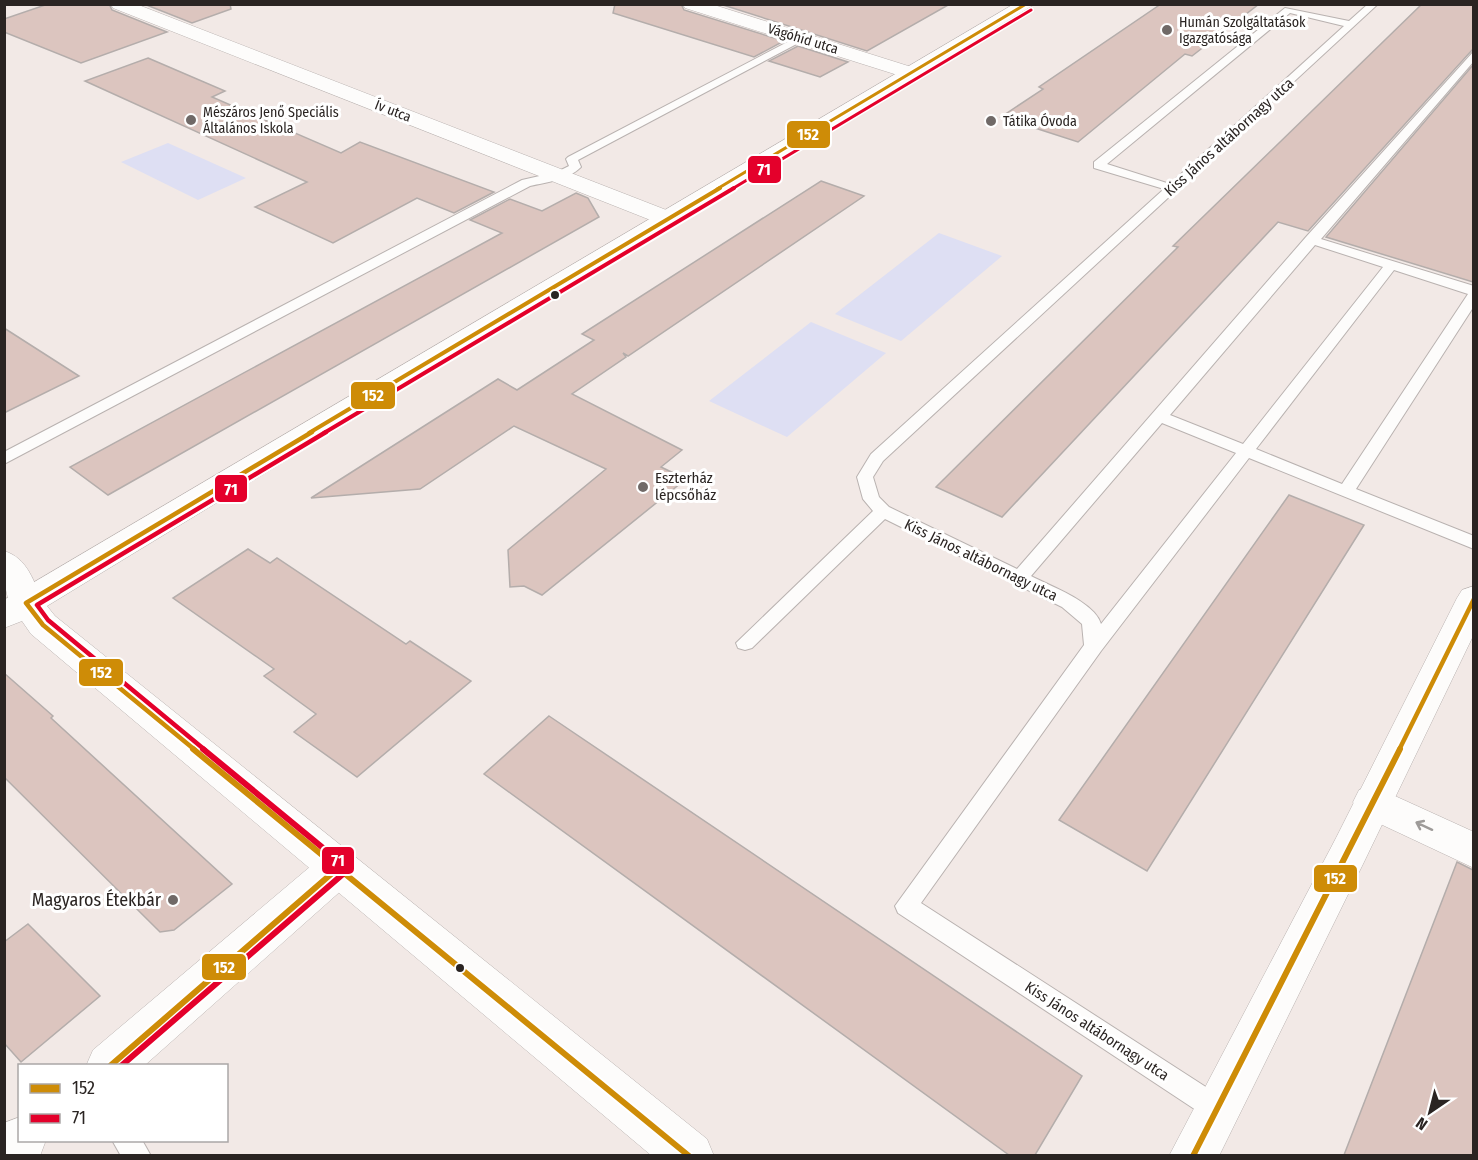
<svg xmlns="http://www.w3.org/2000/svg" width="1478" height="1160" viewBox="0 0 1478 1160" font-family="'Fira Sans Condensed',sans-serif">
<rect width="100%" height="100%" fill="#f2e9e6"/>
<!-- green -->
<g fill="#dedff3">
<path d="M168,143L246,178L198,200L121,162Z"/>
<path d="M939,233L1002,256L901,341L835,314Z"/>
<path d="M811,322L886,353L787,437L709,401Z"/>
</g>
<!-- building -->
<g fill="#dcc5bf" stroke="#b4adab" stroke-width="1.5">
<path d="M48,4H109L112,10L167,32L81,63L4,32V19Z"/>
<path d="M144,4H230L231,9L192,23Z"/>
<path d="M615,4H681L684,10L784,41L754,57L613,13Z"/>
<path d="M720,4H950L867,51Z"/>
<path d="M1161,4H1259L1192,56L1185,54L1078,142L1001,117L1043,89L1039,87Z"/>
<path d="M1422,4H1473V49L1308,231L1278,222L1002,517L936,487L1178,247L1173,246Z"/>
<path d="M798,46L848,62L820,77L769,61Z"/>
<path d="M148,58L225,91L212,97L341,153L360,142L494,192L454,213L417,198L333,243L255,207L307,182L85,81Z"/>
<path d="M1473,65V282L1326,237Z"/>
<path d="M821,181L864,196L628,356L623,353L626,357L572,394L682,450L661,467L686,479L542,595L524,586L510,587L508,550L606,469L514,426L420,489L311,498L498,379L517,390L594,340L582,334Z"/>
<path d="M576,193L588,198L599,217L108,495L70,467L502,233L470,220L510,199L542,211Z"/>
<path d="M4,328L79,376L4,413Z"/>
<path d="M1289,495L1364,525L1147,871L1059,820Z"/>
<path d="M248,549L270,563L277,558L406,644L410,641L471,681L357,777L294,732L316,714L264,676L274,669L173,598Z"/>
<path d="M4,673L53,716L51,718L232,884L174,930L160,932L4,777Z"/>
<path d="M549,716L1082,1076L1035,1155H1009L484,774Z"/>
<path d="M1457,862L1473,870V1155H1344Z"/>
<path d="M28,924L100,996L21,1062L4,1043V942Z"/>
</g>
<g fill="none" stroke-linecap="round" stroke-linejoin="round">
<!-- service casing -->
<g stroke="#b9b2b0" stroke-width="2">
<g id="service">
<path d="M1368,4H1378L883,461L873,477L879,497L889,507L1017,569L1306,237L1474,51V61L1321,239L1474,286V306L1356,489L1474,536V549L1249,458L1101,651L921,903L1226,1100L1230,1109L1226,1118L1217,1122L1208,1118L898,913L895,906L1084,645L1082,624L1062,607L885,519L752,648L745,650L738,648L736,643L873,511L863,499L857,477L871,454L1164,189L1094,168V162L1285,8L1349,21ZM1290,13L1344,26L1170,184L1107,164ZM1315,245L1383,267L1243,444L1170,415ZM1394,270L1468,294L1342,484L1256,449ZM1162,423L1236,453L1101,624C1095,602 1050,586 1031,576Z"/>
<path d="M797,37L806,39L578,160L581,167C568,180 547,182 530,186L4,464V452L522,180L557,172L569,166L566,159L568,157Z"/>
<path d="M112,1140H142L151,1156H121Z"/>
</g>
</g>
<!-- minor casing -->
<g stroke="#b9b2b0" stroke-width="1">
<g id="minor">
<path d="M111,4H136L674,213L678,218L674,223L666,225L658,223L113,8Z"/>
<path d="M683,4H711L921,70L924,74L921,78H907L685,8Z"/>
<path d="M4,551C28,558 34,582 43,603L38,612L26,615L14,612C3,592 4,573 4,551Z"/>
<path d="M1373,786L1474,832V868L1359,814L1353,802L1359,790Z"/>
<path d="M338,850L352,855L358,868L352,881L144,1066H86L93,1050L324,855Z"/>
<path d="M20,1117V1140H46L40,1156H4V1123Z"/>
</g>
</g>
<!-- tertiary casing -->
<g stroke="#b9b2b0" stroke-width="1">
<g id="tertiary">
<path d="M1014,4H1035L47,606L55,616L707,1139L714,1156H652L31,634L22,621L4,628V600Z"/>
<path d="M1474,586V634L1364,862L1219,1156H1169L1336,838L1457,598L1462,590Z"/>
</g>
</g>
<!-- service -->
<use href="#service" fill="#fdfcfb" fill-rule="evenodd"/>
<!-- minor -->
<use href="#minor" fill="#fdfcfb" fill-rule="evenodd"/>
<!-- tertiary -->
<use href="#tertiary" fill="#fdfcfb" fill-rule="evenodd"/>
<!-- bus-1-far3 casing -->
<g stroke="#fff" stroke-width="6">
<path id="bus-1-far3" d="M717,189L1026,4"/>
</g>
<!-- bus-1-far2 casing -->
<g stroke="#fff" stroke-width="8">
<path id="bus-1-far2" d="M309,433L720,188"/>
</g>
<!-- bus-1-far1 casing -->
<g stroke="#fff" stroke-width="9">
<g id="bus-1-far1">
<path d="M195,750L43,625L26,603L312,432"/>
<path d="M1399,750L1474,599"/>
</g>
</g>
<!-- bus-1 casing -->
<g stroke="#fff" stroke-width="10">
<g id="bus-1">
<path d="M193,749L689,1156"/>
<path d="M110,1066L338,868"/>
<path d="M1193,1156L1400,749"/>
</g>
</g>
<!-- bus-2-far3 casing -->
<g stroke="#fff" stroke-width="6">
<path id="bus-2-far3" d="M732,189L1031,10"/>
</g>
<!-- bus-2-far2 casing -->
<g stroke="#fff" stroke-width="8">
<path id="bus-2-far2" d="M324,433L734,188"/>
</g>
<!-- bus-2-far1 casing -->
<g stroke="#fff" stroke-width="9">
<path id="bus-2-far1" d="M205,750L48,620L37,605L326,432"/>
</g>
<!-- bus-2 casing -->
<g stroke="#fff" stroke-width="10">
<path id="bus-2" d="M121,1066L343,874L345,866L203,749"/>
</g>
<!-- bus-1-far3 -->
<use href="#bus-1-far3" stroke="#ce8c07" stroke-width="3"/>
<!-- bus-1-far2 -->
<use href="#bus-1-far2" stroke="#ce8c07" stroke-width="4"/>
<!-- bus-1-far1 -->
<use href="#bus-1-far1" stroke="#ce8c07" stroke-width="4.5"/>
<!-- bus-1 -->
<use href="#bus-1" stroke="#ce8c07" stroke-width="6"/>
<!-- bus-2-far3 -->
<use href="#bus-2-far3" stroke="#e4002b" stroke-width="3"/>
<!-- bus-2-far2 -->
<use href="#bus-2-far2" stroke="#e4002b" stroke-width="4"/>
<!-- bus-2-far1 -->
<use href="#bus-2-far1" stroke="#e4002b" stroke-width="4.5"/>
<!-- bus-2 -->
<use href="#bus-2" stroke="#e4002b" stroke-width="6"/>
</g>
<!-- one-way arrows -->
<defs><path id="oneway-shaft" d="M-6 0H5M1.5-3L5.5 0L1.5 3" fill="none" stroke-width="1.6" stroke-linecap="round" stroke-linejoin="round" transform="scale(1.5)"/></defs>
<use stroke="#9e9b99" href="#oneway-shaft" transform="translate(1424 826) rotate(-155)"/>
<!-- markers -->
<g fill="#706967" stroke="#fff" stroke-width="2">
<circle cx="1167" cy="30" r="6"/>
<circle cx="191" cy="120" r="6"/>
<circle cx="991" cy="121" r="6"/>
<circle cx="643" cy="487" r="6"/>
<circle cx="173" cy="900" r="6"/>
</g>
<g fill="#2a2422" stroke="#fff" stroke-width="2">
<circle cx="555" cy="295" r="5"/>
<circle cx="460" cy="968" r="5"/>
</g>
<g text-anchor="middle" dominant-baseline="central" stroke-width="6" stroke-linejoin="round" paint-order="stroke">
<!-- far-poi labels -->
<g font-size="14" fill="#2a2422" stroke="#fff" text-anchor="start">
<text x="1179" y="22">Humán Szolgáltatások<tspan x="1179" dy="16">Igazgatósága</tspan></text>
<text x="203" y="112">Mészáros Jenő Speciális<tspan x="203" dy="16">Általános Iskola</tspan></text>
<text x="1003" y="121">Tátika Óvoda</text>
</g>
<!-- far-street labels -->
<g font-size="14" fill="#2a2422" stroke="#fff">
<text transform="translate(803 39) rotate(17)">Vágóhíd utca</text>
<text transform="translate(393 111) rotate(21)">Ív utca</text>
</g>
<!-- street labels -->
<g font-size="15" fill="#2a2422" stroke="#fff">
<text transform="translate(1229 137) rotate(-42)">Kiss János altábornagy utca</text>
<text transform="translate(981 560) rotate(26)">Kiss János altábornagy utca</text>
<text transform="translate(1097 1031) rotate(33)">Kiss János altábornagy utca</text>
</g>
<!-- poi labels -->
<g font-size="15" fill="#2a2422" stroke="#fff" text-anchor="start">
<text x="655" y="478">Eszterház<tspan x="655" dy="17">lépcsőház</tspan></text>
</g>
<!-- near-poi labels -->
<g font-size="18" fill="#2a2422" stroke="#fff" text-anchor="end">
<text x="161" y="900">Magyaros Étekbár</text>
</g>
</g>
<g stroke="#fff" stroke-width="2">
<rect x="786" y="120" width="45" height="29" rx="6" fill="#ce8c07"/>
<rect x="747" y="155" width="35" height="29" rx="6" fill="#e4002b"/>
<rect x="350" y="381" width="46" height="29" rx="6" fill="#ce8c07"/>
<rect x="214" y="474" width="34" height="29" rx="6" fill="#e4002b"/>
<rect x="78" y="658" width="46" height="29" rx="6" fill="#ce8c07"/>
<rect x="321" y="846" width="34" height="29" rx="6" fill="#e4002b"/>
<rect x="1313" y="864" width="45" height="29" rx="6" fill="#ce8c07"/>
<rect x="201" y="953" width="46" height="28" rx="6" fill="#ce8c07"/>
</g>
<g font-size="16" text-anchor="middle" font-weight="bold" fill="#fff">
<text x="808" y="140">152</text>
<text x="764" y="175">71</text>
<text x="373" y="401">152</text>
<text x="231" y="495">71</text>
<text x="101" y="678">152</text>
<text x="338" y="866">71</text>
<text x="1335" y="884">152</text>
<text x="224" y="973">152</text>
</g>
<!-- border -->
<rect width="1478" height="1160" fill="none" stroke="#2a2422" stroke-width="12"/>
<!-- legend -->
<rect x="18" y="1064" width="210" height="78" fill="#ffffff" stroke="#aaa7a7" stroke-width="1.5"/>
<rect x="30" y="1084" width="30" height="9" fill="#ce8c07" stroke="#aaa7a7" stroke-width="1.5"/>
<text x="72" y="1094" font-size="18" fill="#2a2422">152</text>
<rect x="30" y="1114" width="30" height="9" fill="#e4002b" stroke="#aaa7a7" stroke-width="1.5"/>
<text x="72" y="1124" font-size="18" fill="#2a2422">71</text>
<!-- north arrow -->
<g transform="translate(1430 1112) rotate(215)" stroke="#ffffff" stroke-width="4.5" paint-order="stroke">
<path d="M0-4.5L10 22L0 15L-10 22Z" fill="#2a2422"/>
<text y="-9" font-size="16" font-weight="bold" text-anchor="middle" fill="#2a2422">N</text>
</g>
</svg>
